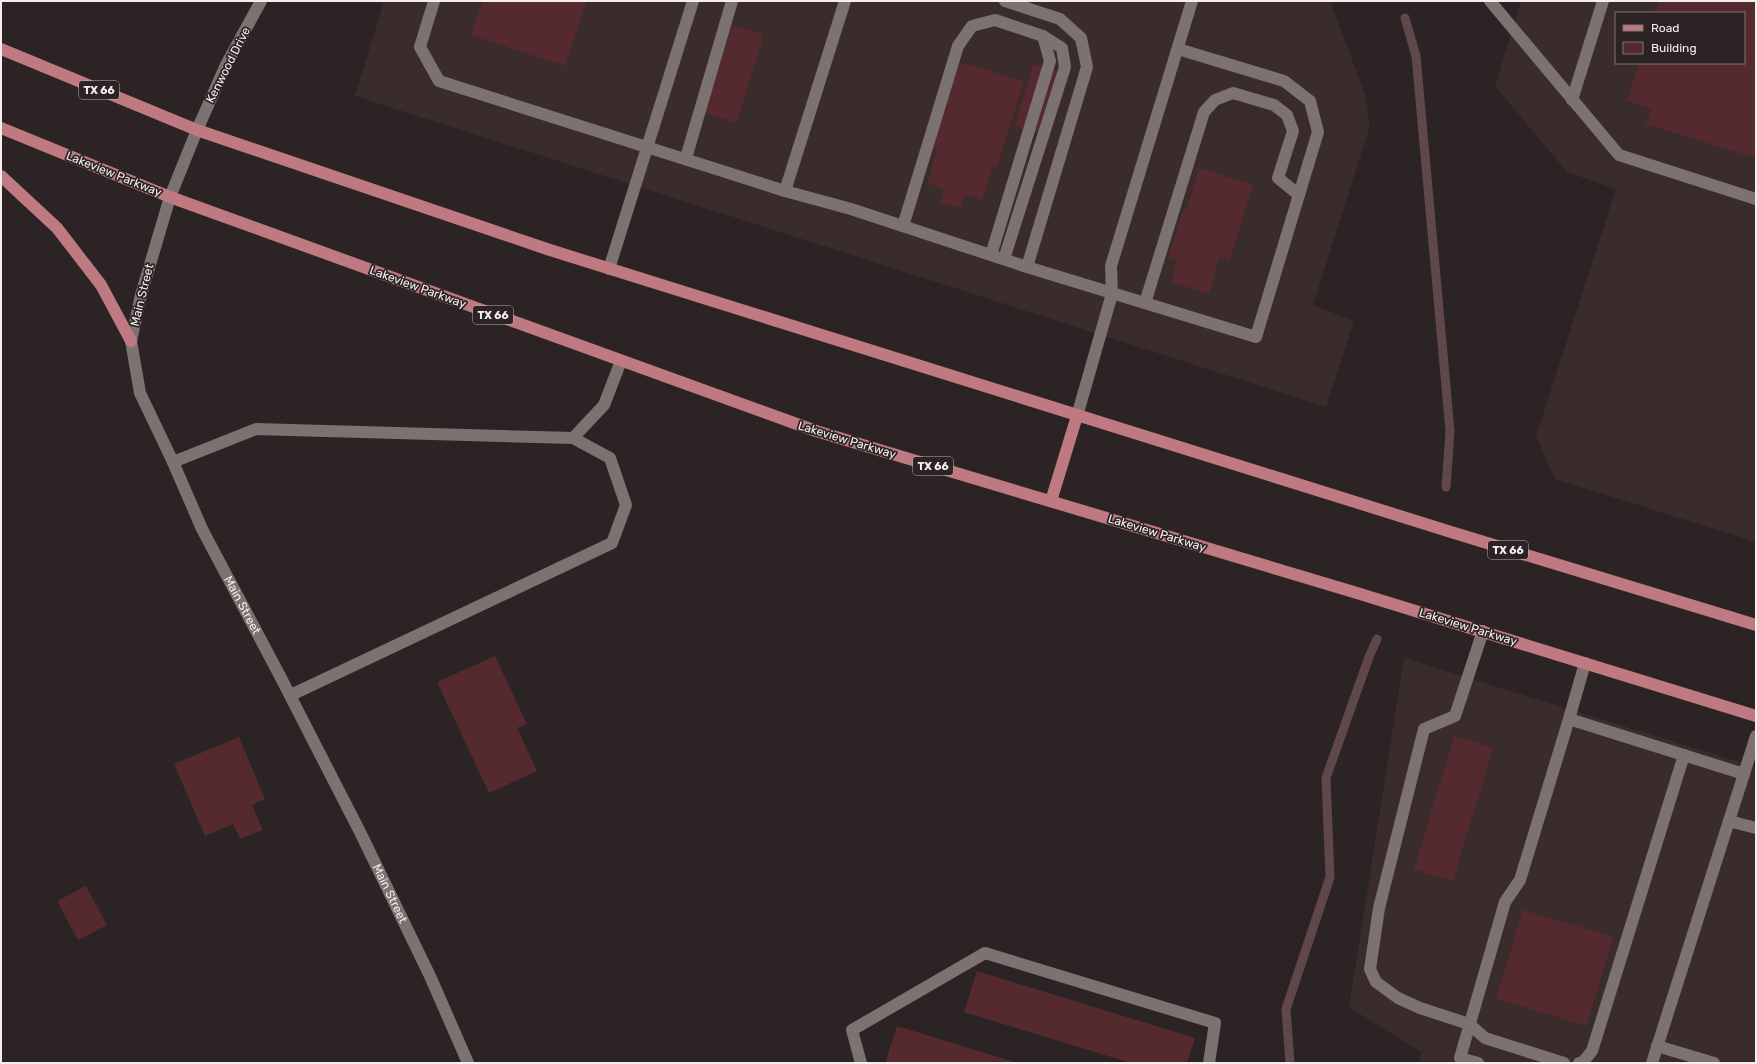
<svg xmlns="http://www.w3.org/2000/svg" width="1757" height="1064" viewBox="0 0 1757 1064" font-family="Rubik,sans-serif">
<rect width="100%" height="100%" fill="#2c2324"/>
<!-- built -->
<g fill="#3a2b2c" fill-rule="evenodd">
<path d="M384,1H1330L1365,94L1370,126L1313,305L1354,321L1326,407L355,96Z"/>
<path d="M1521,1H1756V542L1555,479L1536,436L1616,189L1567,172L1495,86ZM1616,13H1744V63H1616Z"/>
<path d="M1404,658L1756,767V1063H1419L1422,1053L1349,1007Z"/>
</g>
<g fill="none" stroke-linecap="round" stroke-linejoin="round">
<!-- stream -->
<g stroke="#60474b" stroke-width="9">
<path d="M1405,18L1416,56L1450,431L1446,487"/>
<path d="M1290,1063L1286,1009L1330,877L1326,778L1369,657L1377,639"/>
</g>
</g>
<!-- building -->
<g fill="#542a2f">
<path d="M483,1H587L565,66L471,35Z"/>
<path d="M1658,1H1756V158L1646,124L1651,109L1627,101L1639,63H1744V13H1655Z"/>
<path d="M732,25L764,34L737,123L705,113Z"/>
<path d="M952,62L963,66L964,63L1024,81L997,168L992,166L982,200L965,195L961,208L940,202L944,189L927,183L937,151L926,146Z"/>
<path d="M1033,64L1066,74L1048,136L1015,126Z"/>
<path d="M1199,168L1253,185L1230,261L1220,257L1209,294L1171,282L1177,261L1168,258L1184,208L1187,209Z"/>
<path d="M495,656L527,724L517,728L537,771L489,793L437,682Z"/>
<path d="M1454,736L1493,748L1453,881L1414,869Z"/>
<path d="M239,737L265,799L252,805L263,830L240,839L233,824L205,836L174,764Z"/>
<path d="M86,886L107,925L78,940L57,901Z"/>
<path d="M1523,910L1614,937L1586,1026L1496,998Z"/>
<path d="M977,971L1195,1038L1187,1063H1131L964,1012Z"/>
<path d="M897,1026L1018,1063H885Z"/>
</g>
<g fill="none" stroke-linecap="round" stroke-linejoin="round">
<!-- service -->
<g stroke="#7c7272" stroke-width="12">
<path d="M434,1L420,47L439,81L785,191L851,209L1027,267L1256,337L1318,132L1310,101L1284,81L1178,49"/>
<path d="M1005,1L1060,19L1081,38L1087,67L1027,267"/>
<path d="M1490,1L1619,155L1756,199"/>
<path d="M1572,100L1603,1"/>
<path d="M686,158L732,1"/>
<path d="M785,191L845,1"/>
<path d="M903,226L958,46L972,26L995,20L1043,36L1050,61L991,255"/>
<path d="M1004,259L1065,67L1062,48L1043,36"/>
<path d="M609,269L693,1"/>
<path d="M1145,303L1204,112L1215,100L1233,93L1274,105L1287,115L1293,131L1278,178L1299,195"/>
<path d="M1077,416L1112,294L1111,266L1192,1"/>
<path d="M573,438L604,405L621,361"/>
<path d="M173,462L256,429L573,438L610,458L626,505L612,543L291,695"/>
<path d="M1483,631L1455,716L1424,729L1379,908L1370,969L1376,982L1398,998L1420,1008L1469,1024L1485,1038L1564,1063"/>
<path d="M1569,719L1585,663"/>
<path d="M1729,821L1756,828"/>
<path d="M1657,1046L1714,1063"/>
<path d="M861,1063L852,1030L985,953L1215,1023L1209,1063"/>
<path d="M1478,1063L1460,1058L1505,902L1520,880L1569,719L1744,774"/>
<path d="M1579,1063L1583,1062L1592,1051L1684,755"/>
<path d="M1652,1063L1756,736"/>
</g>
<!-- tertiary -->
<path stroke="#7c7272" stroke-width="12" id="s1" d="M261,1L226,65L197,130L170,197L141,295L131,341L140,393L173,462L202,529L280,676L360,832L430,976L468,1063"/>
<!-- primary -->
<g stroke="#bf7980" stroke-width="12">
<path d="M1,49L197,130L550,250L1451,532L1756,625"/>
<path d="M1,128L170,197L816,431L1357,593L1756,716"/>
<path d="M1,176L57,228L101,285L131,341"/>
<path d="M1051,501L1077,416"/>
</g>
</g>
<g text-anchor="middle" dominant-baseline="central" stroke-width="3.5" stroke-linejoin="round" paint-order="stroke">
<!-- shield labels -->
<g fill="#2c2324" stroke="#b8b1b1" stroke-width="1">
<rect x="79" y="81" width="40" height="18" rx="3"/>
<rect x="473" y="306" width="40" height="18" rx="3"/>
<rect x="913" y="457" width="40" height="18" rx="3"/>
<rect x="1488" y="541" width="40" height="18" rx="3"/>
</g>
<g font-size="11" font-weight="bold" fill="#f4eeee">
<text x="99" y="90">TX 66</text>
<text x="493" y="315">TX 66</text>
<text x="933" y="466">TX 66</text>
<text x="1508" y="550">TX 66</text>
</g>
<!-- street labels -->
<g font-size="12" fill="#f4eeee" stroke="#2c2324">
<text transform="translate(228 65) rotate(-63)">Kenwood Drive</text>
<text transform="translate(114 174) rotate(22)">Lakeview Parkway</text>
<text transform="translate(418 287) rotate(20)">Lakeview Parkway</text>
<text transform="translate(142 295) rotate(-76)">Main Street</text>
<text transform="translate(847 440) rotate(17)">Lakeview Parkway</text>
<text transform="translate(1157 533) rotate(17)">Lakeview Parkway</text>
<text stroke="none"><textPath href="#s1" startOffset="654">Main Street</textPath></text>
<text transform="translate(1468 627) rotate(17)">Lakeview Parkway</text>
<text stroke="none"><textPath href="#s1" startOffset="978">Main Street</textPath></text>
</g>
</g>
<!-- border -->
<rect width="1757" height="1064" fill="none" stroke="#f4eeee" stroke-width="4"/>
<!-- legend -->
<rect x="1615" y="12" width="130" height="52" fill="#2c2324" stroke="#7c7475"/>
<rect x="1623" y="25" width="20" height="6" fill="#bf7980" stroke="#7c7475"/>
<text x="1651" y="32" font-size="12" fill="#f4eeee">Road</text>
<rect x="1623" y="42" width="20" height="12" fill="#542a2f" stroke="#7c7475"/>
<text x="1651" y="52" font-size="12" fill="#f4eeee">Building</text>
</svg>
